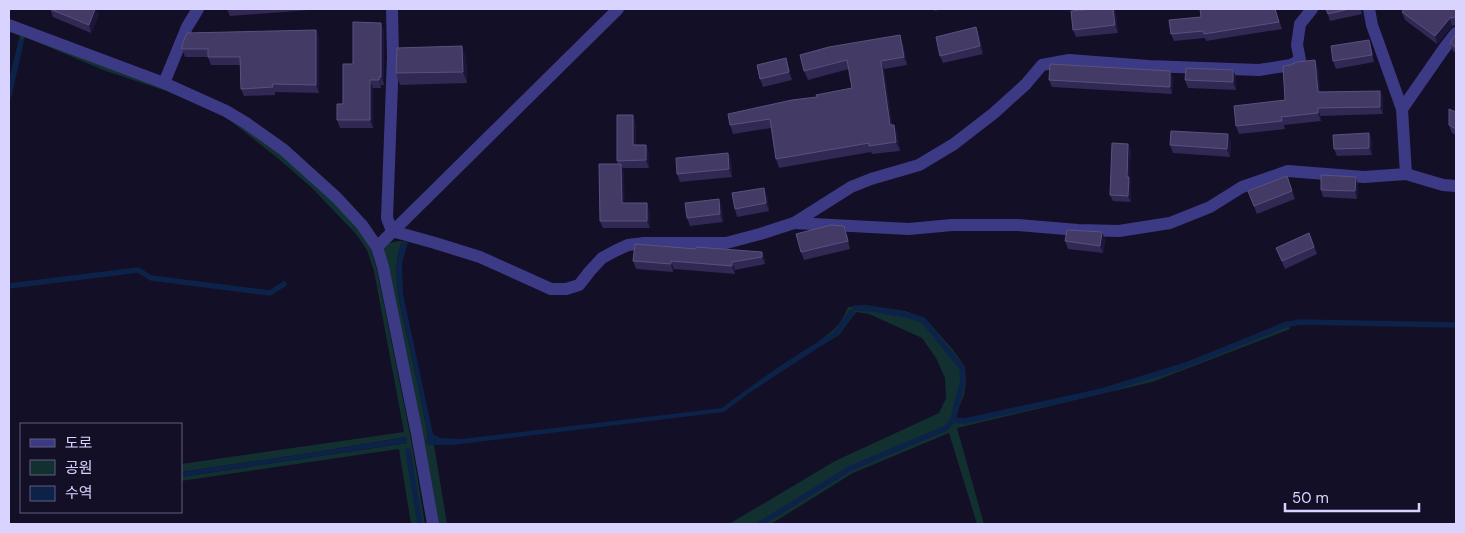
<svg xmlns="http://www.w3.org/2000/svg" width="1465" height="533" viewBox="0 0 1465 533" font-family="'DM Sans','Noto Sans KR',sans-serif">
<rect width="100%" height="100%" fill="#130f26"/>
<!-- green -->
<g fill="#12302f">
<path d="M9,29L162,86L224,114L245,125L282,155L335,202L359,230L371,249L377,270L412,444L425,524H411L399,449L181,481V477L407,443L406,437L311,453L181,472V464L404,432L374,271L367,250L356,234L312,188L280,160L222,114L166,91L103,70L25,37L23,41L9,105V80L20,36L9,32Z"/>
<path d="M399,241L408,242L401,244C389,276 404,320 411,353C417,381 423,408 428,436L426,443L430,445H434L447,524H438L383,253L384,244Z"/>
<path d="M865,305L905,311L925,318L954,351L965,367L966,382L964,395L955,418L965,419C1039,404 1113,389 1184,364C1219,351 1252,335 1287,321L1290,329L1152,382L957,428L984,524H977L949,433L853,473L771,524H729L835,461L939,413L946,398L945,378L936,358L922,338L869,314L856,312L839,335L821,346L825,340H821C835,329 841,324 848,307Z"/>
</g>
<!-- water -->
<g fill="#0c2248">
<path d="M408,242L402,264L403,294L433,434L441,438L462,439L722,408C754,383 787,361 821,340H826L821,346L749,393L724,412L452,445H430L426,443L428,436C422,408 417,381 411,353C404,320 389,276 401,244Z"/>
<path d="M406,437L407,443L181,477V472L311,453Z"/>
</g>
<g fill="none" stroke-linecap="round" stroke-linejoin="round">
<!-- stream -->
<g stroke="#0c2248" stroke-width="5.5">
<path d="M9,95L21,42"/>
<path d="M9,286L138,270L151,278L270,293L284,284"/>
<path d="M855,308L874,309L906,315L923,320L962,368L963,380L953,420"/>
<path d="M821,343L835,334L851,313"/>
<path d="M408,451L420,524"/>
<path d="M760,524L849,469L946,428L953,420L965,421L1102,391L1186,365L1285,325L1300,322L1456,325"/>
</g>
<!-- minor -->
<g stroke="#3d3a85" stroke-width="12">
<path d="M392,9L393,57L387,218L392,231L435,243L480,257L551,289H566L579,285L590,271L602,258L615,251L628,245L644,243H726L760,234L794,223L851,187L871,179L919,165L954,144L994,113L1026,84L1042,65L1069,60L1148,66L1259,70L1291,65L1300,60L1297,45L1300,24L1312,9"/>
<path d="M9,25L164,83L226,111L246,123L284,150L337,198L362,225L377,247L383,267L417,434L433,524"/>
<path d="M164,83L187,27L198,9"/>
<path d="M1402,109L1443,50L1456,33"/>
<path d="M1406,174L1443,185L1456,186"/>
<path d="M794,223L909,229L952,225H1018L1078,230L1119,231L1170,223L1210,207L1242,187L1288,171L1364,177L1406,174L1402,109L1372,25L1369,9"/>
<path d="M377,247L618,9"/>
</g>
</g>
<!-- wall -->
<g fill="#312854">
<path d="M50,9L99,15L91,33L53,17Z"/>
<path d="M227,9H322L230,16Z"/>
<path d="M934,9H944L934,11Z"/>
<path d="M1093,9H1114L1116,14L1118,33L1076,37L1073,30Z"/>
<path d="M1275,9L1282,29L1206,41L1205,38L1174,41L1171,34L1201,17Z"/>
<path d="M1326,9H1361L1362,14L1330,21Z"/>
<path d="M1456,9V25L1452,26L1437,44L1405,20L1402,12Z"/>
<path d="M976,27L979,35L983,54L943,63L940,56Z"/>
<path d="M384,30V85H381V88H373V128H340L337,120L343,104L353,64Z"/>
<path d="M1456,34V53L1453,51L1450,43Z"/>
<path d="M319,37V93L275,92V95L244,96L241,89L240,65H211L208,57H185L182,49Z"/>
<path d="M1369,40L1371,47L1374,62L1336,69L1333,61Z"/>
<path d="M903,44L907,65L884,69L892,125L897,133L900,151L872,154L871,152L779,168L776,159L771,128L733,134L730,125L817,97L852,88L849,69L808,80L804,71Z"/>
<path d="M466,57L467,83L400,85L396,73Z"/>
<path d="M786,58L792,80L763,87L760,79Z"/>
<path d="M1315,60L1318,68L1320,92L1380,91L1383,99V114L1320,116L1321,121L1284,125L1285,129L1239,134L1236,126L1285,100Z"/>
<path d="M1233,70L1236,77V90L1188,88L1185,80Z"/>
<path d="M1170,71L1173,78L1172,94L1052,87L1049,80Z"/>
<path d="M1456,112V135L1452,133L1449,125Z"/>
<path d="M636,123V145H646L649,153V168H622L624,172V203L650,211V228H603L600,221L618,164L617,161Z"/>
<path d="M1369,133L1372,141V155L1337,156L1334,149Z"/>
<path d="M1228,134L1231,142L1230,157L1173,153L1170,145Z"/>
<path d="M1128,144L1131,150L1129,178L1131,184V202L1113,201L1110,195Z"/>
<path d="M728,153L731,160L732,177L680,182L677,174Z"/>
<path d="M1287,176L1295,199L1257,214L1248,191Z"/>
<path d="M1356,177L1358,185L1357,199L1323,197L1321,190Z"/>
<path d="M767,196L769,211L737,217L735,209Z"/>
<path d="M722,207L723,222L690,226L687,218Z"/>
<path d="M1102,232L1105,240L1103,253L1068,249L1065,241Z"/>
<path d="M1309,233L1317,254L1285,269L1276,248Z"/>
<path d="M847,234L850,249L804,260L801,252Z"/>
<path d="M762,252L765,260V264L735,270V274L674,269L673,272L636,269L633,261Z"/>
</g>
<!-- shaded-wall -->
<g fill="#1d163a">
<path d="M95,9H96L99,15L91,33L89,25Z"/>
<path d="M1113,9L1116,14L1118,33L1115,25Z"/>
<path d="M1450,18L1452,26L1437,44L1435,36Z"/>
<path d="M381,23L384,30V85L381,77Z"/>
<path d="M976,27L979,35L983,54L980,46Z"/>
<path d="M316,30L319,37V93L316,85Z"/>
<path d="M900,35L903,44L907,65L904,57Z"/>
<path d="M462,46L466,57L467,83L463,72Z"/>
<path d="M786,58L789,66L792,80L789,72Z"/>
<path d="M1315,60L1318,68L1321,100L1318,92Z"/>
<path d="M881,61L884,69L893,134L890,125Z"/>
<path d="M1233,70L1236,77V90L1233,82Z"/>
<path d="M1170,71L1173,78L1172,94L1170,87Z"/>
<path d="M379,77L381,85V88L379,80Z"/>
<path d="M370,80L373,88V128L370,120Z"/>
<path d="M1380,91L1383,99V114L1380,107Z"/>
<path d="M1318,108L1320,116L1321,121L1318,113Z"/>
<path d="M633,115L636,123V153L633,145Z"/>
<path d="M894,125L897,133L900,151L896,142Z"/>
<path d="M1369,133L1372,141V155L1369,148Z"/>
<path d="M1228,134L1231,142L1230,157L1227,149Z"/>
<path d="M1128,144L1131,150L1129,178L1131,184V202L1128,196L1127,177Z"/>
<path d="M646,145L649,153V168L646,160Z"/>
<path d="M728,153L731,160L732,177L729,169Z"/>
<path d="M621,164L624,172L625,211L622,203Z"/>
<path d="M1356,177L1358,185L1357,199L1355,191Z"/>
<path d="M764,188L767,196L769,211L766,203Z"/>
<path d="M719,199L722,207L723,222L720,214Z"/>
<path d="M647,203L650,211V228L647,221Z"/>
<path d="M844,226L847,234L850,249L848,241Z"/>
<path d="M1102,232L1105,240L1103,253L1100,246Z"/>
<path d="M762,252L765,260V264L762,257Z"/>
<path d="M671,261L674,269L673,272L671,264Z"/>
<path d="M732,262L735,270V274L732,266Z"/>
</g>
<!-- building -->
<g fill="#433a66" stroke="#5a527e">
<path d="M50,9H95L89,25Z"/>
<path d="M1093,9H1113L1115,25L1073,30L1071,11Z"/>
<path d="M1200,9H1275L1279,22L1204,34L1203,31L1171,34L1169,20L1201,17Z"/>
<path d="M1326,9H1349L1328,14Z"/>
<path d="M1404,9H1456V18L1454,17L1450,18L1435,36L1402,12Z"/>
<path d="M353,22L381,23V77H379V80H370V120H337V104H343V64H353Z"/>
<path d="M976,27L980,46L940,56L936,37Z"/>
<path d="M316,30V85L272,84L273,87L241,89L240,57H208V49H182V45L187,33Z"/>
<path d="M1456,34V48L1450,43Z"/>
<path d="M900,35L904,57L881,61L890,125H894L896,142L869,146V143L776,159L770,119L730,125L728,114L792,100L817,97L816,95L852,88L847,60L804,71L800,55L829,47Z"/>
<path d="M1369,40L1372,55L1333,61L1331,46Z"/>
<path d="M462,46L463,72L396,73L397,48Z"/>
<path d="M786,58L789,72L760,79L757,65Z"/>
<path d="M1315,60L1318,92L1380,91V107L1318,108V113L1281,117L1282,121L1236,126L1234,106L1285,100L1283,66L1290,65L1297,62Z"/>
<path d="M1050,64L1170,71V87L1049,80Z"/>
<path d="M1186,68L1233,70V82L1185,80Z"/>
<path d="M1449,109L1456,112V129L1449,125Z"/>
<path d="M617,115H633V145H646V160L617,161Z"/>
<path d="M1171,131L1228,134L1227,149L1170,145Z"/>
<path d="M1369,133V148L1334,149L1333,135Z"/>
<path d="M1112,143L1128,144L1127,177H1129L1128,196L1110,195Z"/>
<path d="M728,153L729,169L677,174L676,158Z"/>
<path d="M599,164H621L622,203H647V221H600Z"/>
<path d="M1321,175L1356,177L1355,191L1321,190Z"/>
<path d="M1287,176L1292,191L1254,206L1248,191Z"/>
<path d="M764,188L766,203L735,209L732,193Z"/>
<path d="M719,199L720,214L687,218L685,203Z"/>
<path d="M831,225L844,226L848,241L801,252L796,234Z"/>
<path d="M1067,230L1102,232L1100,246L1065,241Z"/>
<path d="M1309,233L1314,247L1282,261L1276,248Z"/>
<path d="M635,244L696,249V247L762,252V257L732,262V266L671,261V264L633,261Z"/>
</g>
<!-- border -->
<rect width="1465" height="533" fill="none" stroke="#d9d4ff" stroke-width="20"/>
<!-- legend -->
<rect x="20" y="423" width="162" height="90" fill="#130f26" stroke="#625e7d"/>
<rect x="30" y="439" width="25" height="8" fill="#3d3a85" stroke="#625e7d"/>
<text x="65" y="448" font-size="15" fill="#d9d4ff">도로</text>
<rect x="30" y="460" width="25" height="15" fill="#12302f" stroke="#625e7d"/>
<text x="65" y="473" font-size="15" fill="#d9d4ff">공원</text>
<rect x="30" y="486" width="25" height="15" fill="#0c2248" stroke="#625e7d"/>
<text x="65" y="498" font-size="15" fill="#d9d4ff">수역</text>
<!-- scale -->
<path d="M1285 503v8h134v-8" fill="none" stroke="#d9d4ff" stroke-width="2.5"/>
<text x="1292" y="503" font-size="15" fill="#d9d4ff" stroke="#130f26" stroke-width="4" paint-order="stroke">50 m</text>
</svg>
